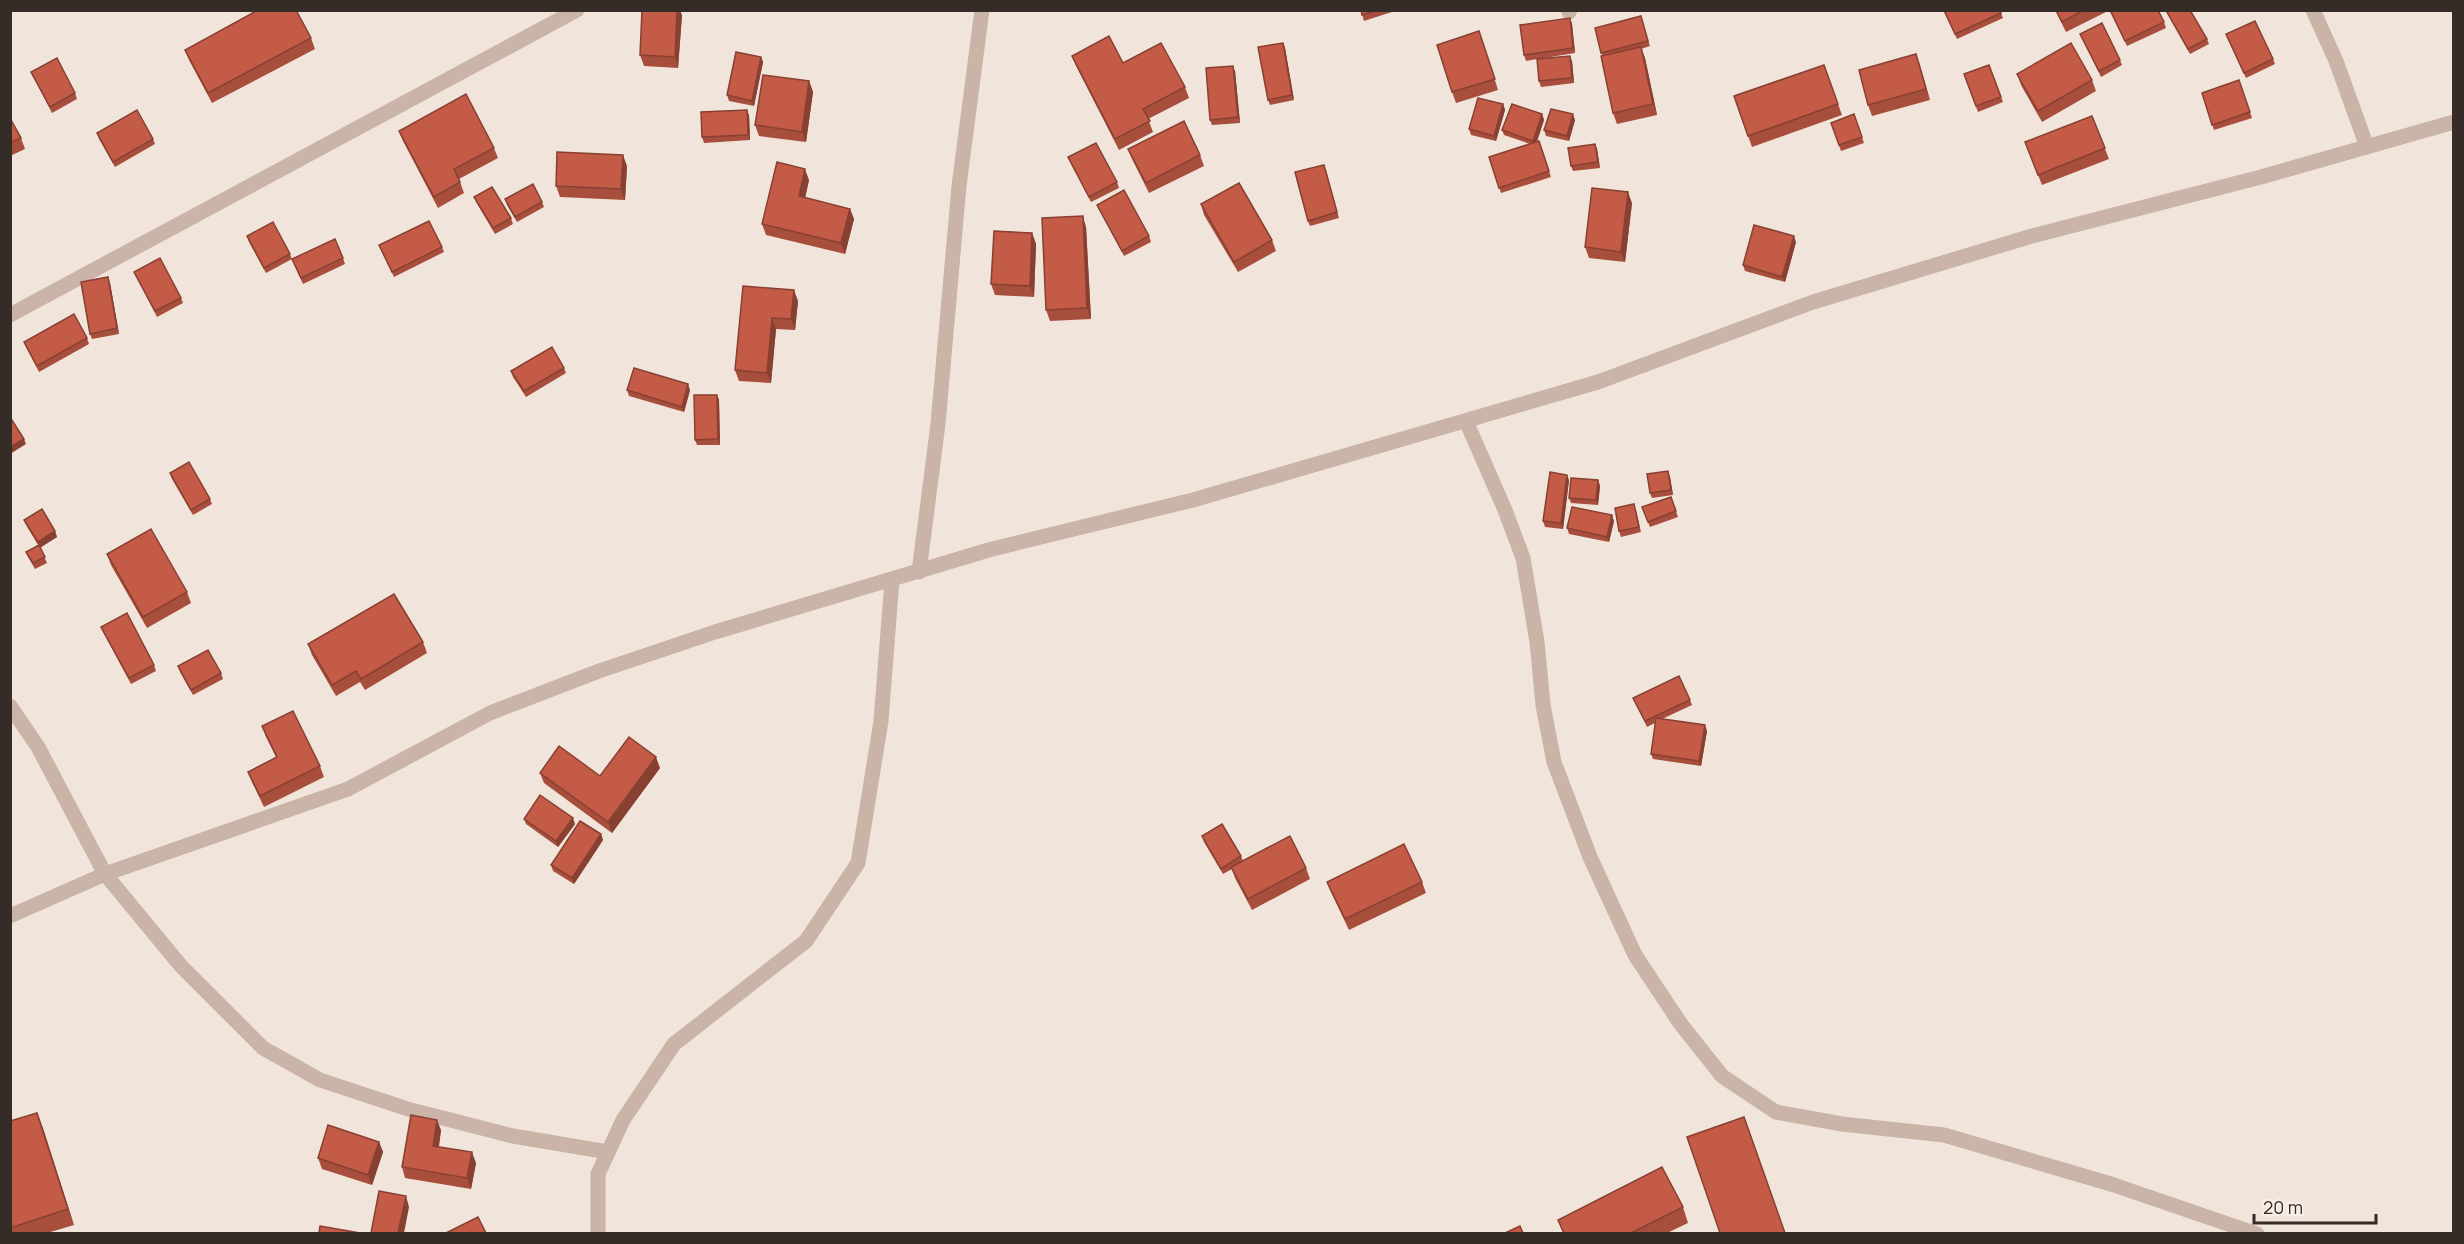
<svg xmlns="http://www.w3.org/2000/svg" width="2464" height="1244" viewBox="0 0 2464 1244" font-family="Manrope,sans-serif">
<rect width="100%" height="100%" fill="#f1e5db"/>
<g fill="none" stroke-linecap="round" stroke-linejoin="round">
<!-- minor -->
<g stroke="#c9b4a7" stroke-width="15">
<path d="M2313,10L2336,61L2367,147"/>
<path d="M1569,12L1570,10"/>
<path d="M10,315L577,10"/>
<path d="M1466,421L1505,510L1523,558L1537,642L1543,705L1554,762L1590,857L1635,955L1680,1023L1722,1076L1776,1112L1842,1124L1944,1135L2111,1184L2257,1234"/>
<path d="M919,572L938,424L959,186L982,10"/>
<path d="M10,706L38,747L105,874L181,966L263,1048L320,1080L411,1110L513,1136L608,1152"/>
<path d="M10,916L105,874L348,789L490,713L599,671L715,632L992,549L1193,500L1598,382L1813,302L2032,236L2261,177L2454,122"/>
<path d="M598,1234V1174L623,1120L674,1044L806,941L858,863L881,721L892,580"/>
</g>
</g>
<!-- wall -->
<g fill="#a84e3d">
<path d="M1361,10H1398L1364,21Z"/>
<path d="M1943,10H2000L2003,18L1957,39Z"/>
<path d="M2055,10H2110L2066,32Z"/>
<path d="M2165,10H2190L2207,39L2209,44L2190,54Z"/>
<path d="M2111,12L2164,22L2166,28L2127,46Z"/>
<path d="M682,15L678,68L644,66L640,55Z"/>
<path d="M1641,16L1650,46L1641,49L1645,58L1657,115L1617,124L1613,113L1602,55L1595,28Z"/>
<path d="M1570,18L1572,24L1575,53L1538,59L1572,61L1574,83L1541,87L1539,81L1537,59L1526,61L1524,55Z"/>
<path d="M2080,34L2120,60L2122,65L2101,77Z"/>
<path d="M2226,34L2273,59L2275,64L2246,78Z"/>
<path d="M311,38L315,49L212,103L189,60L185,50Z"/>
<path d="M1483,42L1498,90L1456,103L1452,92Z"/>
<path d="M1283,43L1285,48L1294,100L1270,105L1268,100Z"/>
<path d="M1916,54L1930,100L1872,116L1868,105Z"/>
<path d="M1072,56L1123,63L1185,87L1189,98L1148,119L1153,132L1119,150L1076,66Z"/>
<path d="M761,57L763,62L754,106L729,101L727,95Z"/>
<path d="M1824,65L1842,115L1752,147L1734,96Z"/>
<path d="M1989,65L2003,102L1978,112L1964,74Z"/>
<path d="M1235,71L1240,123L1212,125L1210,120Z"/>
<path d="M31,72L75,93L77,99L52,113Z"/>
<path d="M2017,74L2092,80L2096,91L2042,122L2021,85Z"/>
<path d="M2239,80L2252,118L2214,130L2202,93Z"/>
<path d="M809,81L813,92L806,142L759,136L755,125Z"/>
<path d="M1503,104L1505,110L1496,141L1471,135L1469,129Z"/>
<path d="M1542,114L1544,120L1537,142L1539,141L1551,177L1501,193L1489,157L1530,144L1504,135L1502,130Z"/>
<path d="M1854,114L1864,143L1841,151L1831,123Z"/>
<path d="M749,115L750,140L704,143L702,137Z"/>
<path d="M2092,116L2109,159L2042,185L2025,142Z"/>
<path d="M10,118L21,138L25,149L10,156Z"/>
<path d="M1575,120L1569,141L1546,136L1544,130Z"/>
<path d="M399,131L494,148L498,158L459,179L464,193L438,208L403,141Z"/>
<path d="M97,133L153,139L155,144L115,167L99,139Z"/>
<path d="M1595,144L1597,149L1600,168L1573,171L1571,166Z"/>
<path d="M1128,149L1200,155L1204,166L1149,193L1132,159Z"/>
<path d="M1068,157L1117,182L1119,188L1091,202Z"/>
<path d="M627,166L625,200L560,197L556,186Z"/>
<path d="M1326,170L1339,218L1310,226L1308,221Z"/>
<path d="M809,180L805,198L850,209L854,219L845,254L766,235L762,224Z"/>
<path d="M474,197L511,218L513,224L495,234L476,202Z"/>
<path d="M505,199L542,202L544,207L517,222L507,205Z"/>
<path d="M1632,203L1625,262L1589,258L1585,247Z"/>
<path d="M1201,204L1272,240L1276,251L1238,272L1204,215Z"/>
<path d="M1097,205L1149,236L1151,242L1124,256Z"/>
<path d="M1086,227L1091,319L1050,321L1046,310Z"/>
<path d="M1032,233L1036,244L1034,297L995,295L991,284Z"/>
<path d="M247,236L290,254L292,259L266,273L249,242Z"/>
<path d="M1796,242L1785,282L1745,271L1743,265Z"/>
<path d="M379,245L442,247L444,252L394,277Z"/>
<path d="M343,258L345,264L303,284L294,264Z"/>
<path d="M134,272L181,298L183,303L157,317Z"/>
<path d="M110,283L119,334L92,339L90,334Z"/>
<path d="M743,286L798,301L795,330L776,329L771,383L739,381L735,370Z"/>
<path d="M87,338L89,344L39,372L26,347L24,342Z"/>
<path d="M564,368L566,373L526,397L513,377L511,371Z"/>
<path d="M627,390H690L684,412L629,396Z"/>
<path d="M717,395L719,400L720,445H697L695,440Z"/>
<path d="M1668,471L1670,477L1673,495L1652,498L1650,493Z"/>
<path d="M170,473L210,499L212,504L193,515L172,479Z"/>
<path d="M1569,480L1563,529L1545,527L1543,521Z"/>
<path d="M1598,480L1600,486L1598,505L1571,503L1569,498Z"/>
<path d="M1671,497L1678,517L1650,527L1642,507Z"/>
<path d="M1636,510L1641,532L1621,537L1619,531Z"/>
<path d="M24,520L55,531L57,537L40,547L47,563L35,569L28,557L26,552L38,545L26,525Z"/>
<path d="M1614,521L1609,542L1569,534L1567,528Z"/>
<path d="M107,554L187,592L191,603L147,628L111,565Z"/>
<path d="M101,627L154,665L156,671L131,684L103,632Z"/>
<path d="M423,642L427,653L365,690L360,682L336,696L312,655L308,644Z"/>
<path d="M178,666L221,673L223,679L193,695L180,672Z"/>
<path d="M1633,698L1690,700L1692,705L1662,719L1707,731L1701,766L1653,759L1651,754L1655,723L1647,727Z"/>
<path d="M262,726L320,766L324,777L264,807L252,782L248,772L276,757L266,737Z"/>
<path d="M660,768L612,833L544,783L540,773L600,776Z"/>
<path d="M524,819L575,824L558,847L526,824Z"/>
<path d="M601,834L603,840L574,884L553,871L551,865Z"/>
<path d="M1202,836L1241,856L1243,861L1306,868L1310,879L1252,910L1235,878L1232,869L1223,874L1204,842Z"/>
<path d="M1327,882H1422L1426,893L1349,930L1331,892Z"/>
<path d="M37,1113L74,1225L47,1233H10V1121Z"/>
<path d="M441,1130L439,1147L476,1163L471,1189L405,1178L402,1167Z"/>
<path d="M379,1142L383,1152L372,1185L322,1169L318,1158Z"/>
<path d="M1683,1207L1688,1223L1667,1233H1563L1558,1220Z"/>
</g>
<!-- shaded-wall -->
<g fill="#884032">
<path d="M677,10H680L682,15L678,68L675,57Z"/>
<path d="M1570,18L1572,24L1575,53L1573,48Z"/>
<path d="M1283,43L1285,48L1294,100L1292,95Z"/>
<path d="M1641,47L1645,58L1657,115L1653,104Z"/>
<path d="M1916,54L1920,65L1930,100L1926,89Z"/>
<path d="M1570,56L1572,61L1574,83L1572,78Z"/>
<path d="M761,57L763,62L754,106L752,101Z"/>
<path d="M1233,66L1235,71L1240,123L1238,117Z"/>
<path d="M809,81L813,92L806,142L802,132Z"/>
<path d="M1503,104L1505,110L1496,141L1494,136Z"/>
<path d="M747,110L749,115L750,140L748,135Z"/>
<path d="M1542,114L1544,120L1535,146L1533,141Z"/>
<path d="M1573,114L1575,120L1569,141L1567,136Z"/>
<path d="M1595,144L1597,149L1600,168L1598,162Z"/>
<path d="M623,155L627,166L625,200L621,189Z"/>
<path d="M805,169L809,180L803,207L799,196Z"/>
<path d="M1628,192L1632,203L1625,262L1621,252Z"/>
<path d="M850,209L854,219L845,254L841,243Z"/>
<path d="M1083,216L1086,227L1091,319L1087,308Z"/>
<path d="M1032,233L1036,244L1034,297L1030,286Z"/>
<path d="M1794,236L1796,242L1785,282L1782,277Z"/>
<path d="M108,277L110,283L119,334L117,328Z"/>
<path d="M794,290L798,301L795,330L791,319Z"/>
<path d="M772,318L776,329L771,383L767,373Z"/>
<path d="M688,384L690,390L684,412L682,407Z"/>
<path d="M717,395L719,400L720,445L718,439Z"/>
<path d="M24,439L26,444L10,454V447Z"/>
<path d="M1668,471L1670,477L1673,495L1671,490Z"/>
<path d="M1567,475L1569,480L1563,529L1561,523Z"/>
<path d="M1598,480L1600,486L1598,505L1596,500Z"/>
<path d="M1612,515L1614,521L1609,542L1607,537Z"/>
<path d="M55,531L57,537L40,548L38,542Z"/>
<path d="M1705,725L1707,731L1701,766L1699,761Z"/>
<path d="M656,757L660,768L612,833L608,822Z"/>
<path d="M573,818L575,824L558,847L556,841Z"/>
<path d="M601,834L603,840L574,884L572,878Z"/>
<path d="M37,1113L43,1128L74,1225L68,1209Z"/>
<path d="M437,1120L441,1130L437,1156L433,1146Z"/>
<path d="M379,1142L383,1152L372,1185L368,1175Z"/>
<path d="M472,1152L476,1163L471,1189L467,1178Z"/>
<path d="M406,1196L409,1207L404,1233H398Z"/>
</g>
<!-- building -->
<g fill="#c35b47" stroke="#884032" stroke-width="1.5">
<path d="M258,10H296L311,38L208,93L185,50Z"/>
<path d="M642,10H677L675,57L640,55Z"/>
<path d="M1361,10H1378L1362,15Z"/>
<path d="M1944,10H2000L2001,13L1955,34Z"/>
<path d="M2056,10H2084L2062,22Z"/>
<path d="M2115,10H2158L2164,22L2125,41L2111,12Z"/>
<path d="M2166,10H2190L2207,39L2188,49Z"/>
<path d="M1641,16L1648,41L1601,53L1595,28Z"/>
<path d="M1570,18L1573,48L1524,55L1520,25Z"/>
<path d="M2255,21L2273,59L2244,73L2226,34Z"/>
<path d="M2102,23L2120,60L2099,71L2080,34Z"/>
<path d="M1479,31L1495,79L1452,92L1437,45Z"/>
<path d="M1109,36L1123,63L1161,43L1185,87L1143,109L1150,121L1115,139L1072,56Z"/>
<path d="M1283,43L1292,95L1268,100L1258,47Z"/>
<path d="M2071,43L2092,80L2038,111L2017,74Z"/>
<path d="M1641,47L1653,104L1613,113L1601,56Z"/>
<path d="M736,52L761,57L752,101L727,95Z"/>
<path d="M1916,54L1926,89L1868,105L1859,70Z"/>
<path d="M1570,56L1572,78L1539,81L1537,59Z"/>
<path d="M57,58L75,93L50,107L31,72Z"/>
<path d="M1824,65L1838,104L1748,136L1734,96Z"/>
<path d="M1989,65L2001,97L1976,106L1964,74Z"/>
<path d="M1233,66L1238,117L1210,120L1206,68Z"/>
<path d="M763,75L809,81L802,132L755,125Z"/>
<path d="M2239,80L2250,112L2212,125L2202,93Z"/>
<path d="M466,94L494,148L454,169L460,182L434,197L399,131Z"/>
<path d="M1478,98L1503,104L1494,136L1469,129Z"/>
<path d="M1512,104L1542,114L1533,141L1502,130Z"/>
<path d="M1551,109L1573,114L1567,136L1544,130Z"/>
<path d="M137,110L153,139L113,162L97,133Z"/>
<path d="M747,110L748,135L702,137L701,112Z"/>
<path d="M1854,114L1862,137L1839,145L1831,123Z"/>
<path d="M2092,116L2105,148L2038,175L2025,142Z"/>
<path d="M10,118L21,138L10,143Z"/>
<path d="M1184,121L1200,155L1146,183L1128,149Z"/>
<path d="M1539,141L1549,171L1499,188L1489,157Z"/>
<path d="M1096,143L1117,182L1089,197L1068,157Z"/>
<path d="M1595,144L1598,162L1571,166L1568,148Z"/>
<path d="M557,152L623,155L621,189L556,186Z"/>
<path d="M777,162L805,169L799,196L850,209L841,243L762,224Z"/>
<path d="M1324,165L1337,212L1308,221L1295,172Z"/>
<path d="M1239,183L1272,240L1234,262L1201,204Z"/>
<path d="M533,184L542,202L515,217L505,199Z"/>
<path d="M492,187L511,218L493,228L474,197Z"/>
<path d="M1592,188L1628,192L1621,252L1585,247Z"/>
<path d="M1124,190L1149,236L1122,251L1097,205Z"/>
<path d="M1083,216L1087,308L1046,310L1042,218Z"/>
<path d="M429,221L442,247L392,272L379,245Z"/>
<path d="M273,222L290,254L264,268L247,236Z"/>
<path d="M1754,225L1794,236L1782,277L1743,265Z"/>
<path d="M994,231L1032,233L1030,286L991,284Z"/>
<path d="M335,239L343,258L301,278L292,259Z"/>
<path d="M160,258L181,298L155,311L134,272Z"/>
<path d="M108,277L117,328L90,334L81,282Z"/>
<path d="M743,286L794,290L791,319L772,318L767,373L735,370Z"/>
<path d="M74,314L87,338L37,366L24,342Z"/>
<path d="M552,347L564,368L524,391L511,371Z"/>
<path d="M634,368L688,384L682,407L627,390Z"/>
<path d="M694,395H717L718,439L695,440Z"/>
<path d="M10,417L24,439L10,447Z"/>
<path d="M189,462L210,499L191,510L170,473Z"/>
<path d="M1668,471L1671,490L1650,493L1647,474Z"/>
<path d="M1550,472L1567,475L1561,523L1543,521Z"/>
<path d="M1571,478L1598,480L1596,500L1569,498Z"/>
<path d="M1671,497L1676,511L1648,522L1642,507Z"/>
<path d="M1634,504L1639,527L1619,531L1615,508Z"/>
<path d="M1572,507L1612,515L1607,537L1567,528Z"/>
<path d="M42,509L55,531L38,542L24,520Z"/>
<path d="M151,529L187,592L143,617L107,554Z"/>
<path d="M39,545L45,557L33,563L26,552Z"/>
<path d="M394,594L423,642L361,679L356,671L332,685L308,644Z"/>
<path d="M127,613L154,665L129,678L101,627Z"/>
<path d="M208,650L221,673L191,690L178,666Z"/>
<path d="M1679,676L1690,700L1645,721L1633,698Z"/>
<path d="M293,711L320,766L260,796L248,772L277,757L262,726Z"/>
<path d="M1656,718L1705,725L1699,761L1651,754Z"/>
<path d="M629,737L656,757L608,822L540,773L559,746L600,776Z"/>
<path d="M540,795L573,818L556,841L524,819Z"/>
<path d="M580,821L601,834L572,878L551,865Z"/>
<path d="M1222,824L1241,856L1221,869L1202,836Z"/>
<path d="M1290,836L1306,868L1248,899L1231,867Z"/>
<path d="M1404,844L1422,882L1345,919L1327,882Z"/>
<path d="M37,1113L68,1209L10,1228V1121Z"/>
<path d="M411,1115L437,1120L433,1146L472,1152L467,1178L402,1167Z"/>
<path d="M1744,1117L1785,1233H1720L1687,1137Z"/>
<path d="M328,1125L379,1142L368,1175L318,1158Z"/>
<path d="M1662,1167L1683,1207L1631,1233H1564L1558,1220Z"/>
<path d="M379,1191L406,1196L398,1233H371Z"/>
<path d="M478,1217L486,1233H446Z"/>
<path d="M320,1226L360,1233H319Z"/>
<path d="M1520,1226L1523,1233H1505Z"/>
</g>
<!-- border -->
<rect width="2464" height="1244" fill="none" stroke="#352b27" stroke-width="24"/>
<!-- scale -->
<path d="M2254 1214v9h122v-9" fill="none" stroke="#352b27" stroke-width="3"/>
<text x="2263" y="1214" font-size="18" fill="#352b27" stroke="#f9efe7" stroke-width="4.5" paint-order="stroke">20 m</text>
</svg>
